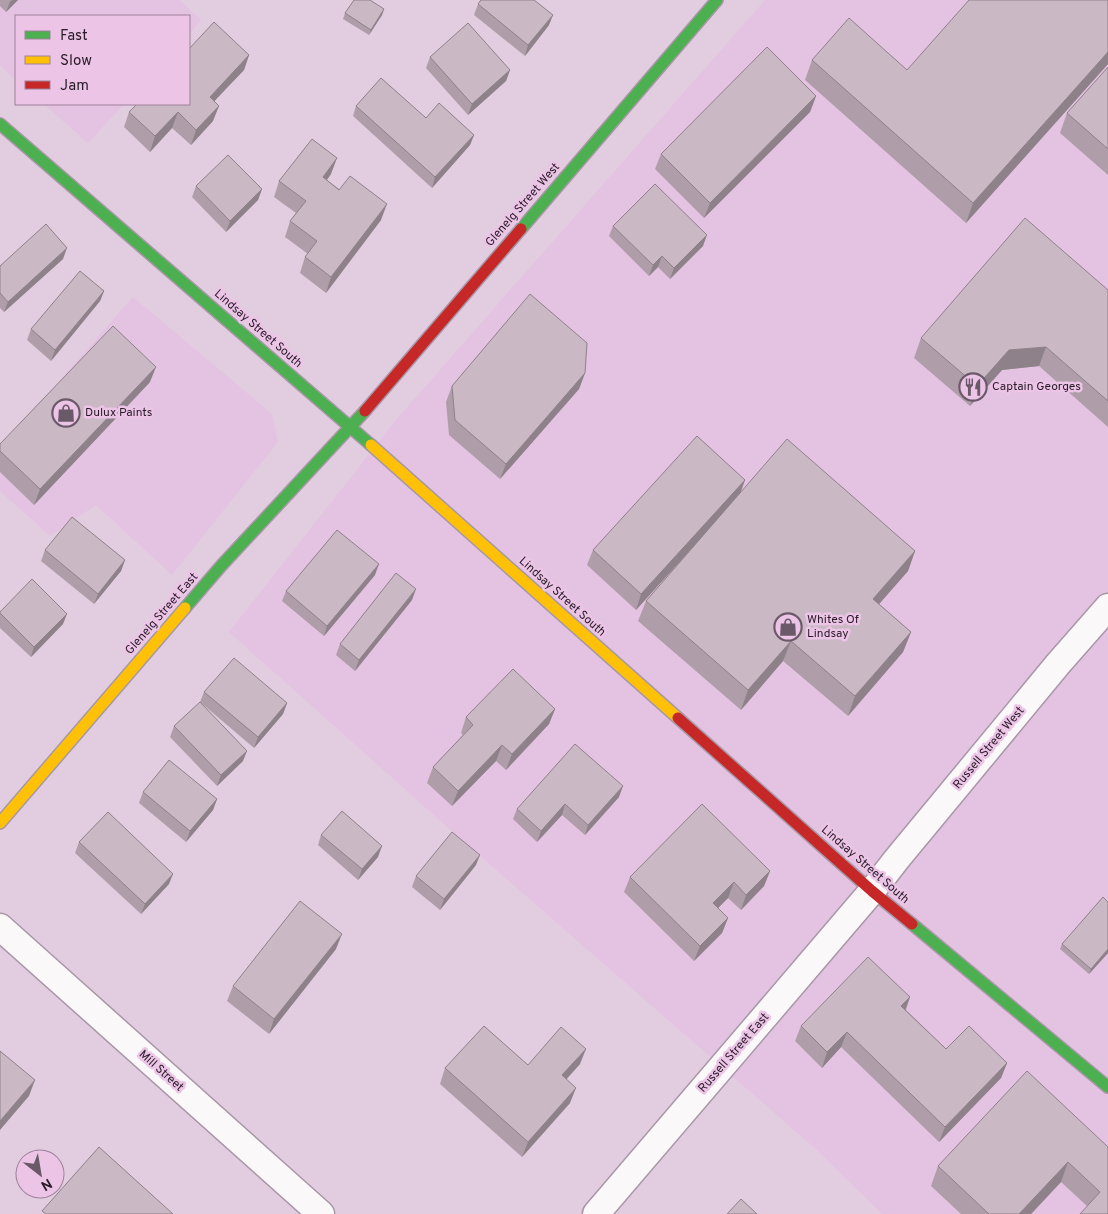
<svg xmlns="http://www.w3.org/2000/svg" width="1108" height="1214" viewBox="0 0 1108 1214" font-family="Overpass,sans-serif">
<rect width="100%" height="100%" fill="#e2cde0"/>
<!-- built -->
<g fill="#e4c2e1">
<path d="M0,0H179L201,20L189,34V16H16V80L0,65Z"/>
<path d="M765,0H1108V1214H882L817,1150L455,834L229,632L396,420Z"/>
<path d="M44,104H124L88,143Z"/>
<path d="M133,297L272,414L278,442L172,575L96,505L50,536L0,491V449Z"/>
</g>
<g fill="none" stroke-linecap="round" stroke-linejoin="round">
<!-- street casing -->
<g stroke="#a897a6" stroke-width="29">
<g id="street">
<path d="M0,927L321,1214"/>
<path d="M596,1214L872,891L896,860L1058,664L1108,607"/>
</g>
</g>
<!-- fast casing -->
<g stroke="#a897a6" stroke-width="14">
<g id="fast">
<path d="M0,124L371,445"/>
<path d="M521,229L717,0"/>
<path d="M185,608L221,566L365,411"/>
<path d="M912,924L1108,1087"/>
</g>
</g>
<!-- slow casing -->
<g stroke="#a897a6" stroke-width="14">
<g id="slow">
<path d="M371,445L678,718"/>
<path d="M0,823L185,608"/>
</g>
</g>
<!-- jam casing -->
<g stroke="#a897a6" stroke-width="14">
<g id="jam">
<path d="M365,411L521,229"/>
<path d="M678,718L872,891L912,924"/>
</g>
</g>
<!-- street -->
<use href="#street" stroke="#fbf8fa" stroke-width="26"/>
<!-- fast -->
<use href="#fast" stroke="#4caf50" stroke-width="11"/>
<!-- slow -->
<use href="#slow" stroke="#ffc107" stroke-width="11"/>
<!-- jam -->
<use href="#jam" stroke="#c62828" stroke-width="11"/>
</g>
<!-- wall -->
<g fill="#af9ea9">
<path d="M0,0H18L6,12L0,6Z"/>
<path d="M1108,0V64L966,223L805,80L812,60L907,70Z"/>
<path d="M478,4L549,25L525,56L474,15Z"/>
<path d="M384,9L382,15L369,35L343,19L345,13Z"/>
<path d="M249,55L244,70L214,101L213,121L191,145L172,128L150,152L124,127L129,112Z"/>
<path d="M430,57L510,70L506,81L468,115L426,68Z"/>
<path d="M1108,67V175L1060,133L1067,113Z"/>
<path d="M816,96L810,112L704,218L655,169L661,154Z"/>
<path d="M356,106L474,135L470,145L432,188L353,116Z"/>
<path d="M331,174L327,180L381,220L326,293L300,273L305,257L308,254L285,237L290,221L296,213L274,197L279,181Z"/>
<path d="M196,186L262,189L258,200L226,232L192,197Z"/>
<path d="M613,226L703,246L670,279L658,267L649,276L609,236Z"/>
<path d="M63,259L4,312L0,308V266Z"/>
<path d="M1108,290V427L1039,366L1002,370L970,406L914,358L921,338Z"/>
<path d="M104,291L100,301L51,361L27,340L31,329Z"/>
<path d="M585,373L579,389L500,479L449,435L446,402L452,386Z"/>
<path d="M150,382L34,505L0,472V444Z"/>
<path d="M745,480L741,492L915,551L908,571L879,604L911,632L903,652L848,716L783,661L741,710L638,621L646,601L693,547L636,610L587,565L593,550Z"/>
<path d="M45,550L125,560L121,571L94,604L41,561Z"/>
<path d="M375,575L324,636L282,601L286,591Z"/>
<path d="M412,600L355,671L336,655L340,644Z"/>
<path d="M0,612L63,624L31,657L0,628Z"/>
<path d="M204,692L287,703L283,714L254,748L200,702Z"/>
<path d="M555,709L549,724L506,770L496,761L452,806L427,783L433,767L463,735L461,733L466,717Z"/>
<path d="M174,726L243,761L217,786L170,737Z"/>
<path d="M143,792L217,799L213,810L186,842L139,803Z"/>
<path d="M619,797L585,835L562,815L537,842L513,819L517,809Z"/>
<path d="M321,835L378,857L358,880L318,845Z"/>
<path d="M79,842L169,884L141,914L75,853Z"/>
<path d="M476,865L440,910L412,887L416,876Z"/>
<path d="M770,871L764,886L741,910L728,898L718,908L728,918L722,933L694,961L624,892L630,877Z"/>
<path d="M1108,902V953L1089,974L1060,949L1062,944Z"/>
<path d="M336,949L269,1034L227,1001L233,986Z"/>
<path d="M910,997L906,1010L946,1049L1007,1063L1001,1078L939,1142L841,1047L822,1068L795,1041L801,1026Z"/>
<path d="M580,1064L566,1079L570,1103L522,1157L440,1084L445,1068L528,1065Z"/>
<path d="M1108,1147V1214L1087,1206L1061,1182L1031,1214H961L931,1186L938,1166Z"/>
</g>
<!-- shaded-wall -->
<g fill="#8e818a">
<path d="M12,0H18L6,12L10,2Z"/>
<path d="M384,9L382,15L369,35L371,30Z"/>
<path d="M553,15L549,25L525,56L528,45Z"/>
<path d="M1108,52V64L966,223L973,203Z"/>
<path d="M249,55L244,70L204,112L210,97Z"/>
<path d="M510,70L506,81L468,115L472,104Z"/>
<path d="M816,96L810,112L704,218L710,203Z"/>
<path d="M219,106L213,121L191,145L196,130Z"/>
<path d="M178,112L172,128L150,152L155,136Z"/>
<path d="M474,135L470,145L432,188L435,177Z"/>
<path d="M337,158L331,174L317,193L323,177Z"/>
<path d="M262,189L258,200L226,232L230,221Z"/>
<path d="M387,204L381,220L326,293L331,277Z"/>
<path d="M707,235L703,246L670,279L674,268Z"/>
<path d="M67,248L63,259L4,312L8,302Z"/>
<path d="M662,256L658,267L649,276L653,265Z"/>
<path d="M104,291L100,301L51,361L55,350Z"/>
<path d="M1046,347L1039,366L1002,370L970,406L977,386L1009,350Z"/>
<path d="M156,367L150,382L34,505L40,489Z"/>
<path d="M585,373L579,389L500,479L506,464Z"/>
<path d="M745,480L739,496L636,610L641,594Z"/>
<path d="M915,551L908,571L866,619L873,599Z"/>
<path d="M125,560L121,571L94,604L98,594Z"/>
<path d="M379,564L375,575L324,636L327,626Z"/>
<path d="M416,589L412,600L355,671L359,660Z"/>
<path d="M67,614L63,624L31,657L34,647Z"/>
<path d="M911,632L903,652L848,716L855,696Z"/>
<path d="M791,641L783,661L741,710L748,690Z"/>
<path d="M287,703L283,714L254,748L258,737Z"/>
<path d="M555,709L549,724L506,770L512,754Z"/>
<path d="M502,745L496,761L452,806L458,791Z"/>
<path d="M247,751L243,761L217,786L221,775Z"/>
<path d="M623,786L619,797L585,835L588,825Z"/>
<path d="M217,799L213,810L186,842L190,831Z"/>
<path d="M565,804L562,815L537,842L541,831Z"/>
<path d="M382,846L378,857L358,880L362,869Z"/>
<path d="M480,855L476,865L440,910L444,899Z"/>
<path d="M770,871L764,886L741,910L746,895Z"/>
<path d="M173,874L169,884L141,914L145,904Z"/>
<path d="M734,882L728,898L707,919L713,903Z"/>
<path d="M728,918L722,933L694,961L700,946Z"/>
<path d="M342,934L336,949L269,1034L274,1019Z"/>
<path d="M1108,949V953L1089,974L1091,969Z"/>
<path d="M910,997L904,1013L901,1006Z"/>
<path d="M847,1032L841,1047L822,1068L827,1052Z"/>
<path d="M586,1049L580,1064L556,1091L562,1075Z"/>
<path d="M1007,1063L1001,1078L939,1142L945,1127Z"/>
<path d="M35,1080L29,1096L0,1130V1121Z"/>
<path d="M576,1088L570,1103L522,1157L528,1142Z"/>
<path d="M1068,1162L1061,1182L1031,1214H1019Z"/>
</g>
<!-- building -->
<g fill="#cbb8c5" stroke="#8e818a">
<path d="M354,0H370L384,9L371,30L345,13Z"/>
<path d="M481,0H534L553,15L528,45L478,4Z"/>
<path d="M969,0H1108V52L973,203L812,60L849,18L907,70Z"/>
<path d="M214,22L249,55L210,97L219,106L196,130L178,112L155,136L129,112L137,104H189V49Z"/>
<path d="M468,23L510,70L472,104L430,57Z"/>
<path d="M767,47L816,96L710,203L661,154Z"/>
<path d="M1108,67V149L1067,113Z"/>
<path d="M381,78L426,118L439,103L474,135L435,177L356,106Z"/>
<path d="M312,139L337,158L323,177L339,190L350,176L387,204L331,277L305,257L317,241L290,221L306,201L279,181Z"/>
<path d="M228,155L262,189L230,221L196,186Z"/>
<path d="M655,184L707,235L674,268L662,256L653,265L613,226Z"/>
<path d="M1025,218L1108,290V401L1046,347L1009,350L977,386L921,338Z"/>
<path d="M46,224L67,248L8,302L0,293V266Z"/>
<path d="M80,271L104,291L55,350L31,329Z"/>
<path d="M530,294L587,343L585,373L506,464L455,420L452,386Z"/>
<path d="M113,326L156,367L40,489L0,451V444Z"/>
<path d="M697,436L745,480L641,594L593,550Z"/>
<path d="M787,439L915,551L873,599L911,632L855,696L791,641L748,690L646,601Z"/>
<path d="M72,517L125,560L98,594L45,550Z"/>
<path d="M337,530L379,564L327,626L286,591Z"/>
<path d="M396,573L416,589L359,660L340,644Z"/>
<path d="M32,579L67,614L34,647L0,613V612Z"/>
<path d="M234,658L287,703L258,737L204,692Z"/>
<path d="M513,669L555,709L512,754L502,745L458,791L433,767L473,725L466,717Z"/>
<path d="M200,702L247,751L221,775L174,726Z"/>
<path d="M575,744L623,786L588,825L565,804L541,831L517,809Z"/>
<path d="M169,760L217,799L190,831L143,792Z"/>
<path d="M702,804L770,871L746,895L734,882L713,903L728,918L700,946L630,877Z"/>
<path d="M342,811L382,846L362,869L321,835Z"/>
<path d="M108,812L173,874L145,904L79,842Z"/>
<path d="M452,832L480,855L444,899L416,876Z"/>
<path d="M1103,897L1108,902V949L1091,969L1062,944Z"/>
<path d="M300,901L342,934L274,1019L233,986Z"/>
<path d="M868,957L910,997L901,1006L946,1049L969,1026L1007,1063L945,1127L847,1032L827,1052L801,1026Z"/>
<path d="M484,1026L528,1065L561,1027L586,1049L562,1075L576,1088L528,1142L445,1068Z"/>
<path d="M0,1051L35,1080L0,1121Z"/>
<path d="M1027,1071L1108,1147V1214H1080L1100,1192L1068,1162L1019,1214H989L938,1166Z"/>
<path d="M99,1147L173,1214H46L42,1211Z"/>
<path d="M741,1199L757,1214H727Z"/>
</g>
<!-- icons -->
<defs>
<g id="restaurant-ring" transform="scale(1.4375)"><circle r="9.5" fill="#ebc4e6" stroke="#6a5968" stroke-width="1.5"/><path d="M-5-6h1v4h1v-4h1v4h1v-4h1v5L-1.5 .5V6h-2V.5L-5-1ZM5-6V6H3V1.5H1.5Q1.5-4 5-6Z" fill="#6a5968"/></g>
<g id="shop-ring" transform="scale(1.4375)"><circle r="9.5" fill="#ebc4e6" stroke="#6a5968" stroke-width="1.5"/><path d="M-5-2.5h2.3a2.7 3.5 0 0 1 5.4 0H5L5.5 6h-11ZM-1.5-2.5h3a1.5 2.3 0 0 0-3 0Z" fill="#6a5968"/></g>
</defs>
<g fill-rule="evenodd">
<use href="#restaurant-ring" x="973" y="387"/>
<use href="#shop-ring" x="66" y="413"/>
<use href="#shop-ring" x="788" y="627"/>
</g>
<g text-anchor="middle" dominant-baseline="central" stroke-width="5" stroke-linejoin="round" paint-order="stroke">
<!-- street labels -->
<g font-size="12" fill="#291b28" stroke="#ebc4e6">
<text transform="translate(523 205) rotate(-49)">Glenelg Street West</text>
<text transform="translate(258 329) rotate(41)">Lindsay Street South</text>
<text transform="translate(562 597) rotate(42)">Lindsay Street South</text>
<text transform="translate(162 614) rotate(-49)">Glenelg Street East</text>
<text transform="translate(989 748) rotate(-50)">Russell Street West</text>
<text transform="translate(865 865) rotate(41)">Lindsay Street South</text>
<text transform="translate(734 1053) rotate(-49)">Russell Street East</text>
<text transform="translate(161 1071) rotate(42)">Mill Street</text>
</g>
<!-- poi labels -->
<g font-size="12" fill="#291b28" stroke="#ebc4e6" text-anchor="start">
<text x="992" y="387">Captain Georges</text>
<text x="85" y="413">Dulux Paints</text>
<text x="807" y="620">Whites Of<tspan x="807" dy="14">Lindsay</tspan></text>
</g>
</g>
<!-- legend -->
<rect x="15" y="15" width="175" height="90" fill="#ebc4e6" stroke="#9d809a"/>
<rect x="25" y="31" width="25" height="8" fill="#4caf50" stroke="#9d809a"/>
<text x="60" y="40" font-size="15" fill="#291b28">Fast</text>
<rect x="25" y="56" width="25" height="8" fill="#ffc107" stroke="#9d809a"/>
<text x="60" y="65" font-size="15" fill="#291b28">Slow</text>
<rect x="25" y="81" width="25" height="8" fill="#c62828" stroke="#9d809a"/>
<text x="60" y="90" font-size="15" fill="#291b28">Jam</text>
<!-- north arrow -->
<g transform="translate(40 1174) rotate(149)"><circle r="24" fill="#ebc4e6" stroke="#9d809a"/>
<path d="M0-4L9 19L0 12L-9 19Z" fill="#6a5968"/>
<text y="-8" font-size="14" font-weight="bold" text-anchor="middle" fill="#291b28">N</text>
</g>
</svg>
